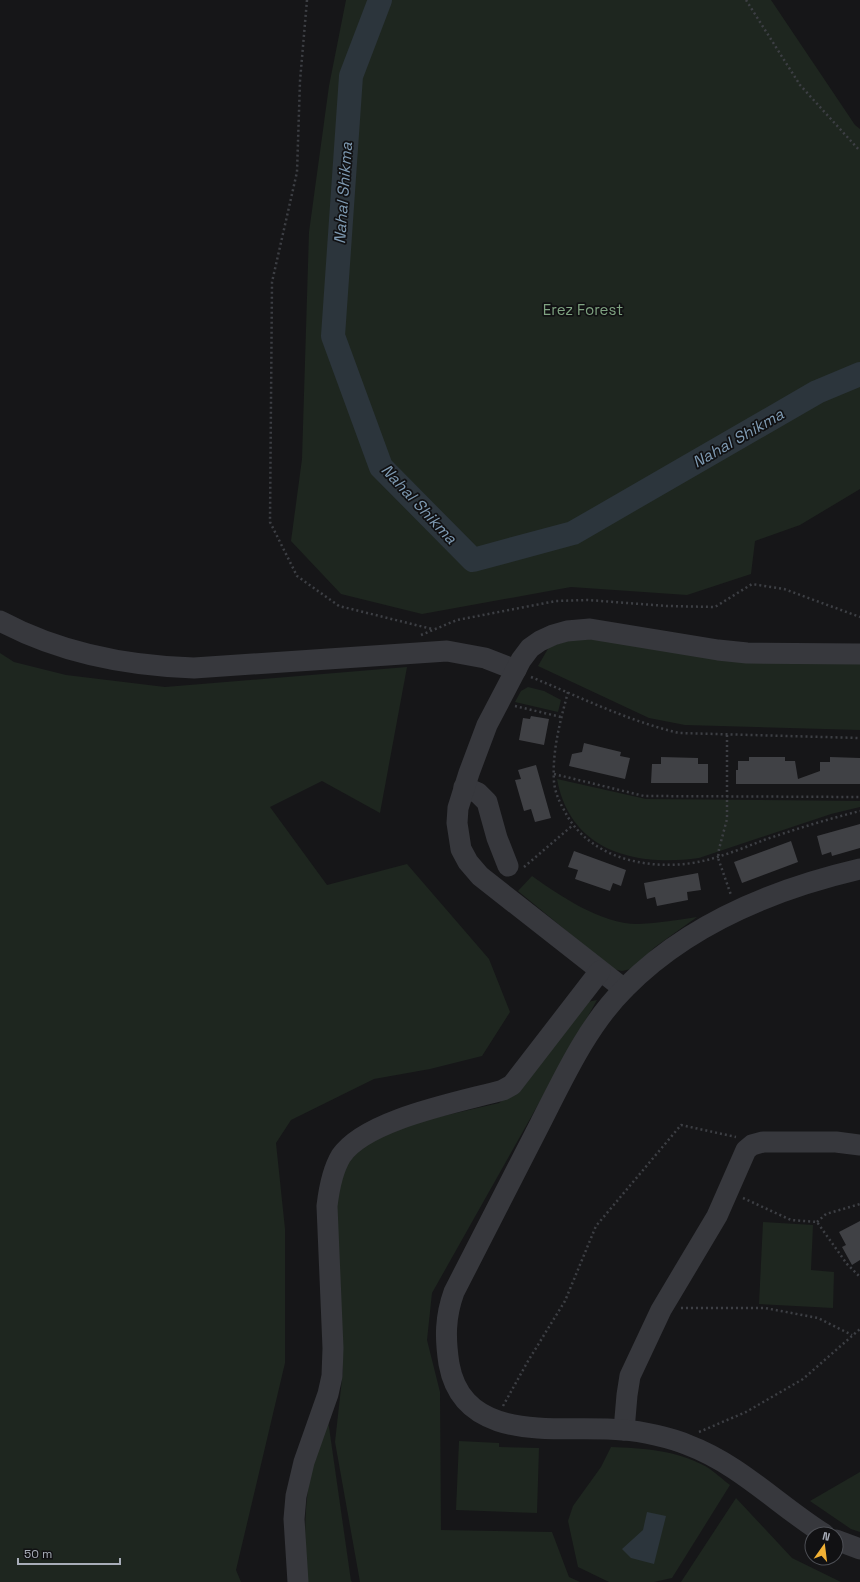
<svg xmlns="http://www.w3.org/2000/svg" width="860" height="1582" viewBox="0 0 860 1582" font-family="'Space Grotesk',sans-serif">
<rect width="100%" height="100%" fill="#161618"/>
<!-- green -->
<g fill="#1e261f">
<path d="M346,0H771L855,125L860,129V489L800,525L755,541L751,574L687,595L571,587L422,614L341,594L291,541L302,459L309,232L329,86Z"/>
<path d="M576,638L860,661V730L685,725L649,718L538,666L549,647Z"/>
<path d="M0,653L14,662L66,675L165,687L407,667L380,813L322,781L270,807L327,885L407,864L489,959L510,1012L482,1056L430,1069L374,1079L291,1120L276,1143L285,1229V1363L236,1570L241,1582H0Z"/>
<path d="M528,687L544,691L561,700L558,712L515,702L521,691Z"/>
<path d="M557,779L646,799L860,801V807L831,814L699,858C635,867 570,851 557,779Z"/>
<path d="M532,876C560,896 603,925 639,924C658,923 678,920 697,917L655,947L631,969L622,971L613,969L518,891Z"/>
<path d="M597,1000L432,1293L427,1340L440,1392L441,1530L552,1532L569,1577L580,1582H360L335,1442L343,1370L335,1212L345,1158L395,1127L499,1103L522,1085L582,1003Z"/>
<path d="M763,1222L813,1225L811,1270L834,1272L833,1308L759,1304Z"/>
<path d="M328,1420L351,1581L352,1582H306C305,1543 303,1503 313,1464C316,1450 323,1435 328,1420Z"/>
<path d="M459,1441L499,1443V1447L539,1448L537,1513L456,1510Z"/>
<path d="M611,1447C642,1448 676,1450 705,1466C714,1471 722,1479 730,1485L672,1578L654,1582H609L578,1567L568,1521L573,1506L601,1467Z"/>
<path d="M860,1472V1532L851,1529L810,1501Z"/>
<path d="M736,1498L792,1558L841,1582H681Z"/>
</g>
<!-- water -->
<path fill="#2c353c" d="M647,1512L666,1516L654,1564L631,1558L622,1549L643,1530Z"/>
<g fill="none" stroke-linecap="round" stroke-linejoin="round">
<!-- river -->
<path stroke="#2c353c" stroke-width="24" d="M380,0L351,76L333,336L381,467L473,560L573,533L817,392L860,374"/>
</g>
<!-- building -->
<g fill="#404145">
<path d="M531,716L549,719L544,745L519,740L523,718L530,719Z"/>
<path d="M584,743L621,752L620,756L630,758L625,779L569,766L572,754L582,752Z"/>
<path d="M661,757L698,758V764H708V783H651L652,764H661Z"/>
<path d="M749,757H785V761H795L798,779L820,771V762H830V757L860,758V784H736V770H738V761H749Z"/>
<path d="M536,765L551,818L535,822L531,809L524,811L515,780L521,779L518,770Z"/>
<path d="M860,824V848L832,856L831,852L822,855L817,836Z"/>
<path d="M791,841L798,862L742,883L734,862Z"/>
<path d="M574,851L626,870L621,886L613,883L610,891L575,879L578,870L568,867Z"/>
<path d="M698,873L701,890L687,892L688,900L657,906L655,897L647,899L644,883Z"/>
<path d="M860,1221V1260L852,1265L842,1247L846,1245L839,1232Z"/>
</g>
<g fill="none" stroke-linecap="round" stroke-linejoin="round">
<!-- path -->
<g stroke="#3d3f44" stroke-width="2.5" stroke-dasharray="2 3" stroke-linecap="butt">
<path d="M307,0L300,81L297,172L272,282L270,522L297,576L339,606L432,629"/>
<path d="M746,0L800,85L860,151"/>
<path d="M421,635L457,620L556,601L588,600L667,606L715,607L752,584L784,589L860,617"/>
<path d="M531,677C580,697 628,721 679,733L860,738"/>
<path d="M568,692C560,722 552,751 554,782C555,792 559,801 564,810C589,861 656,873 707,860C726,855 746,847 764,840C796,829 828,819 860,811"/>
<path d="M515,706L561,717"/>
<path d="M727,735V819L719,849L718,858L731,895"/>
<path d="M554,774L644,796L860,797"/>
<path d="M524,867L573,825"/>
<path d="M743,1198L791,1220L817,1222L847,1264L860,1277"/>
<path d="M817,1222L826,1214L860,1204"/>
<path d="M681,1308H765L818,1318L852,1335"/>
<path d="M503,1406L528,1361L565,1301L596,1226L681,1125L736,1137"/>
<path d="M699,1432L746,1412L803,1379L860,1329"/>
</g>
<!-- minor -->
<g stroke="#37383d" stroke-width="21">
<path d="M0,621C60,653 127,666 194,668L447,651L485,658L516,670"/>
<path d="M464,787L478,793L487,802L497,838L508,866"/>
<path d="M624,989L480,876L468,862L461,849L457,823L458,808L469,773L487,725L521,660L530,648L540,641L553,635L567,631L590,629L718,650L747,653L860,654"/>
<path d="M624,1430L627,1395L630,1376L661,1310L717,1216L746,1150L752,1145L763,1142H836L860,1145"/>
<path d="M824,1534C778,1505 739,1464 688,1445C672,1438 641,1431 623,1430C563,1424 464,1447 449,1364C445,1338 445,1317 454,1292C483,1236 511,1180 540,1124C564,1077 587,1026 625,988C688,924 774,889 860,869"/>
<path d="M836,1540L860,1549"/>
<path d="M298,1582L294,1519L296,1496L304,1462L328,1394L332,1376L333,1348L327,1206C329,1189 332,1171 341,1156C366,1119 460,1102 503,1090L512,1085L600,971"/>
</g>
</g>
<g text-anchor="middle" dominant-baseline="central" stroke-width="3.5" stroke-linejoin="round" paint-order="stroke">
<!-- park labels -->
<g font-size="15" fill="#7fa381" stroke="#111113">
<text x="583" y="309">Erez Forest</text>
</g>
<!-- water labels -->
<g font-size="16" font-style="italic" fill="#7f9bb3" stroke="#111113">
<text transform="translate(343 193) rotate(-86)">Nahal Shikma</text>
<text transform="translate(738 438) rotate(-30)">Nahal Shikma</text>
<text transform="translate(419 504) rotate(47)">Nahal Shikma</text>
</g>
</g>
<!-- north arrow -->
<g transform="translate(824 1546) rotate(14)"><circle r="19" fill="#111113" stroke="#4d4f55"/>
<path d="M0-3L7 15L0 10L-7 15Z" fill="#f2b134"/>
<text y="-6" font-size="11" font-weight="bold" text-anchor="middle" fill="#a8adb8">N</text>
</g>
<!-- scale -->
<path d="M18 1558v6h102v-6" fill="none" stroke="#a8adb8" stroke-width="2"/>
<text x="24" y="1558" font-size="12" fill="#a8adb8" stroke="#111113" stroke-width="3" paint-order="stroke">50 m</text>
</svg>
